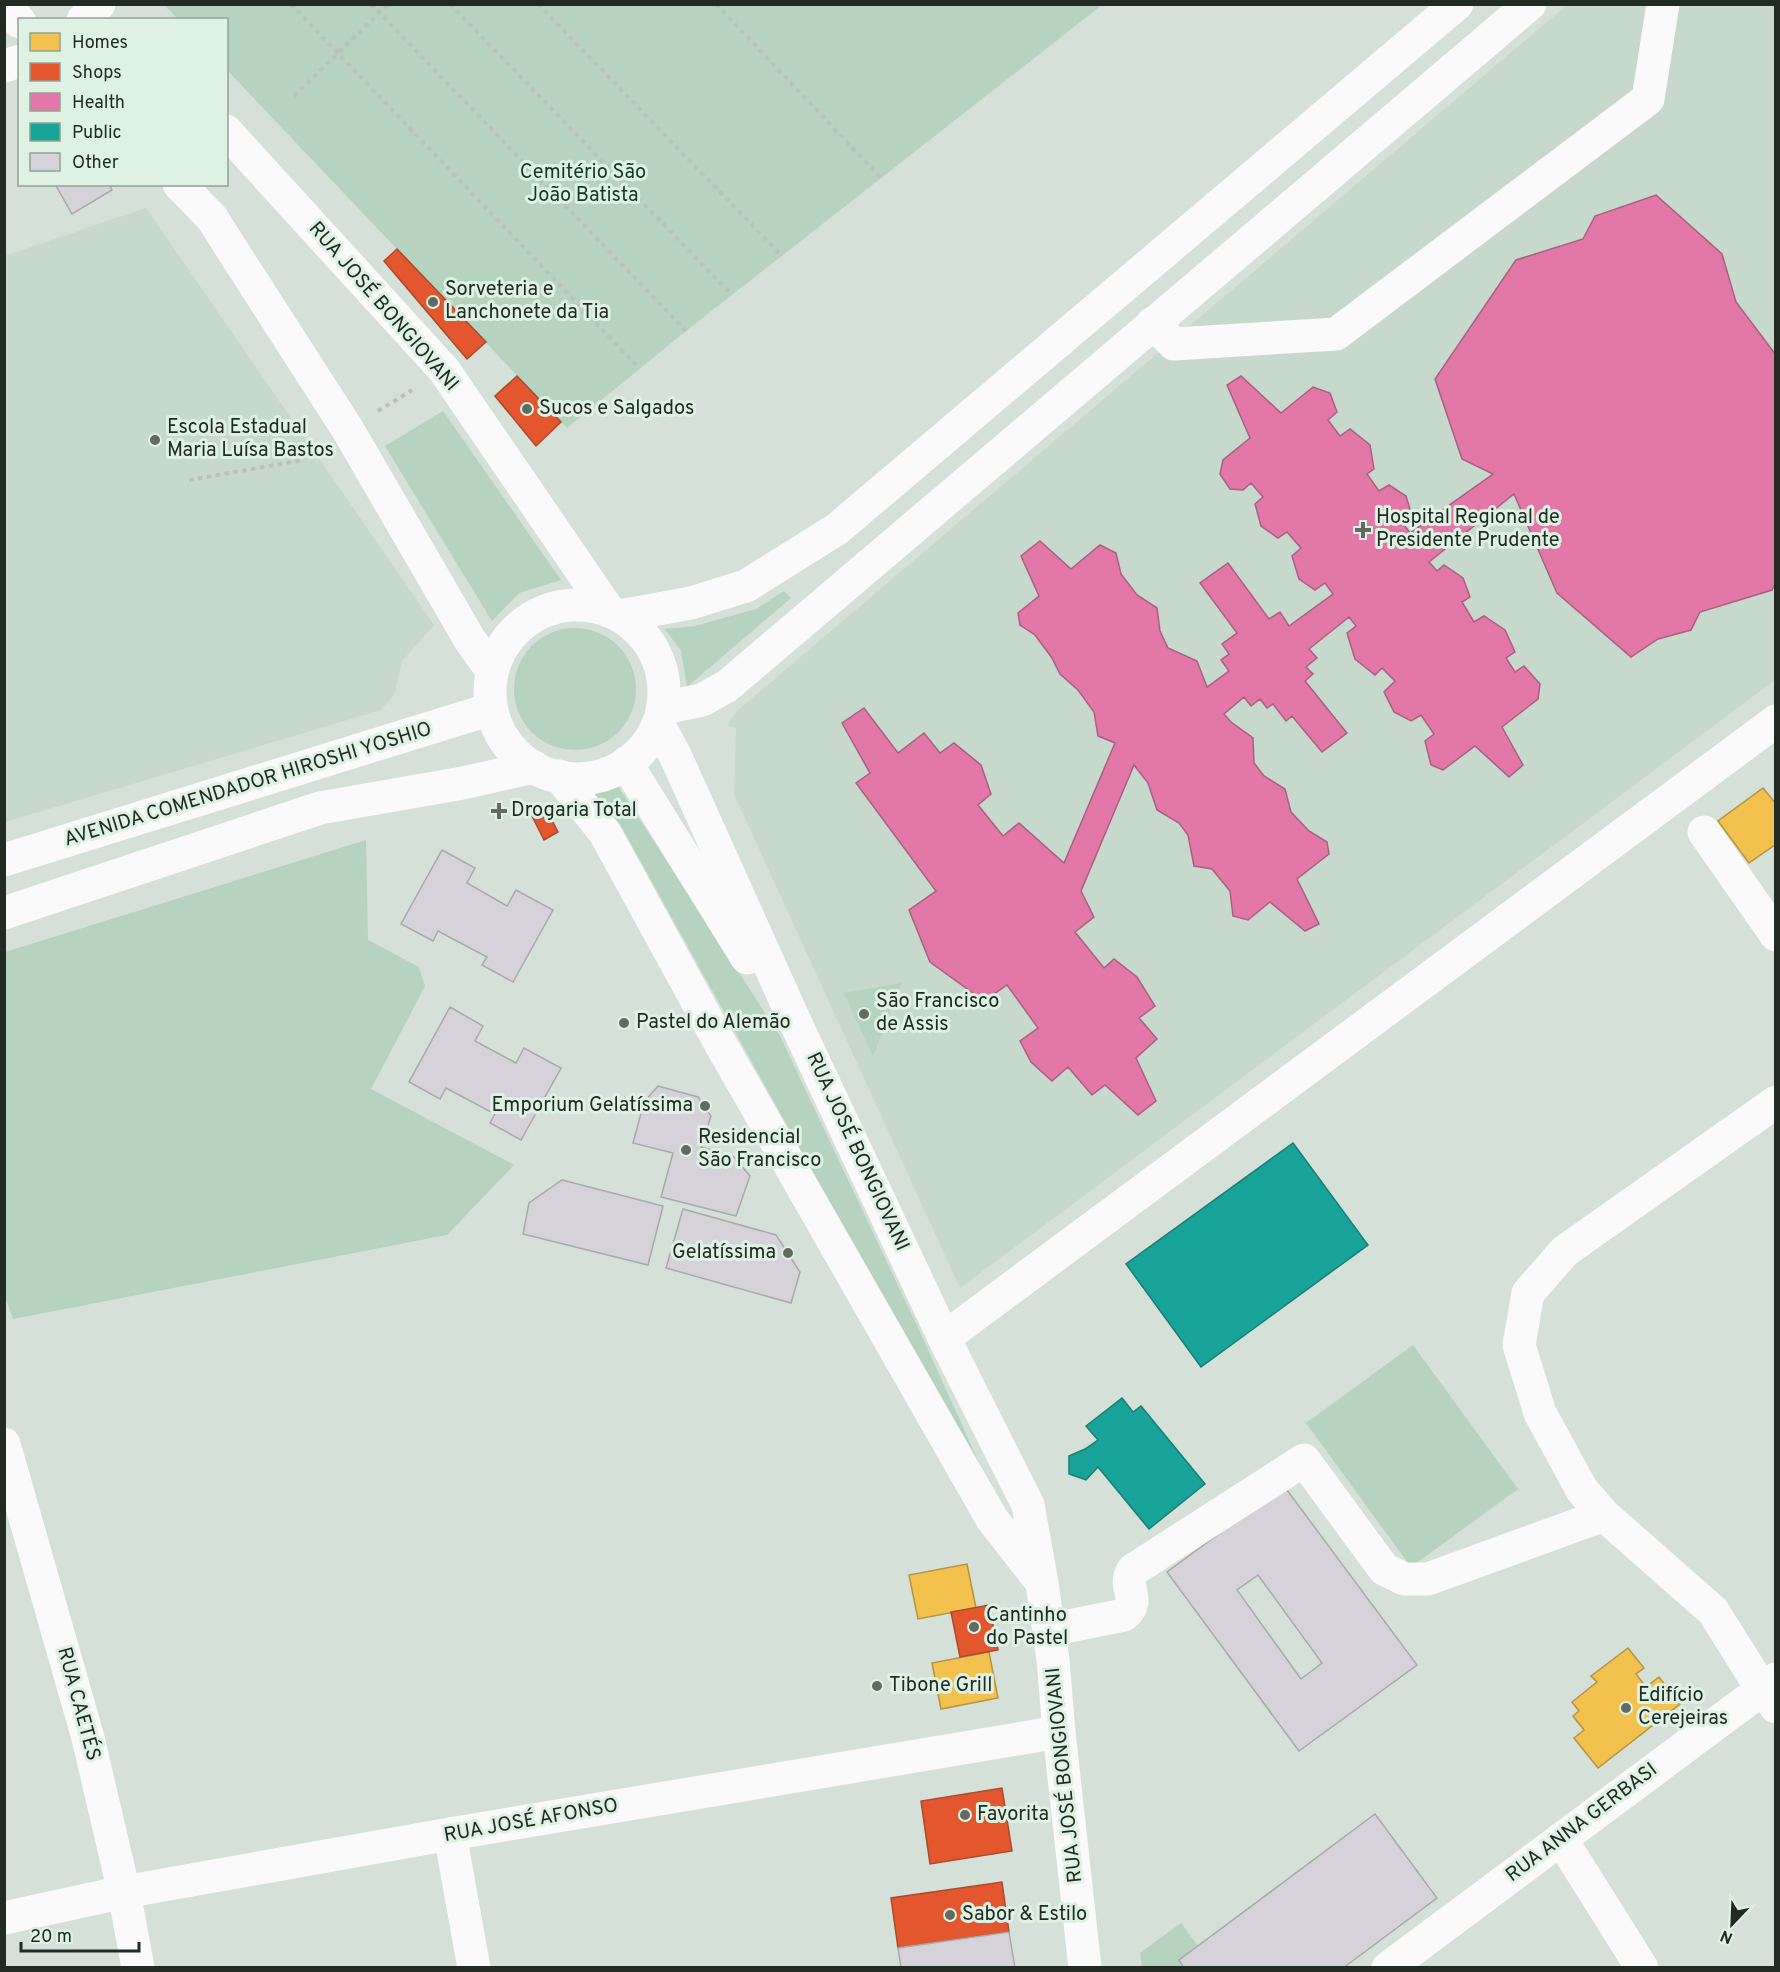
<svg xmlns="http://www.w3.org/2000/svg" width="1780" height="1972" viewBox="0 0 1780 1972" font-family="Overpass,sans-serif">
<rect width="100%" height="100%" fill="#d5e0d8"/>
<!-- built -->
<g fill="#c6d9cc">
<path d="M1567,5H1775V680L960,1288L734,794L736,728L727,726L737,711Z"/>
<path d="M146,208L434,625L402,661L394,695L381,710L5,822V256Z"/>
</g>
<!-- green -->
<g fill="#b5d3be">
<path d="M164,5H1102L686,331L567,428L227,70L226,20L178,19Z"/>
<path d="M443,411L561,580L519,593L492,621L385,446Z"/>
<path d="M784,591L791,598L687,687L681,651L665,629L695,626L756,609Z"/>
<circle cx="575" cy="689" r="61"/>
<path d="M618,786L780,1036L920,1332L1001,1511L621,826L604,805L592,794L609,791Z"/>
<path d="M366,840L368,940L419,967L425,986L371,1089L514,1165L447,1235L13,1319L4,1293L5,952Z"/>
<path d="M902,983L873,1056L844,993Z"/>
<path d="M1413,1345L1518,1489L1411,1567L1306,1423Z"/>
<path d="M1181,1923L1198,1946L1179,1960L1184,1967H1142L1140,1953Z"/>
</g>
<!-- homes -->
<g fill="#f2c14e" stroke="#b49441" stroke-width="1.5">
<path d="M1763,788L1776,804V844L1749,863L1718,821Z"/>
<path d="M967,1564L976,1608L918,1619L909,1575Z"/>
<path d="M1628,1648L1644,1668L1636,1674L1646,1687L1659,1677L1680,1704L1598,1768L1574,1738L1584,1730L1573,1716L1579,1711L1572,1702L1597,1682L1591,1676Z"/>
<path d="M989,1652L998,1698L941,1709L932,1663Z"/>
</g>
<!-- shops -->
<g fill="#e4572e" stroke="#aa4a2b" stroke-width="1.5">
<path d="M397,249L486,342L467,359L384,261Z"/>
<path d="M517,376L561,422L536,446L495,396Z"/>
<path d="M545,807L558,832L544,840L531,814Z"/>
<path d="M989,1605L998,1650L960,1657L951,1612Z"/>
<path d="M1002,1788L1012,1851L930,1864L921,1801Z"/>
<path d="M1002,1882L1009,1932L898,1948L891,1898Z"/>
</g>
<!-- health -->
<path fill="#e377a8" stroke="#a96080" stroke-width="1.5" d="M1656,195L1722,254L1736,302L1776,355V583L1772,590L1700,612L1691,630L1658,639L1631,657L1557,593L1514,494L1429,562L1437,571L1444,565L1463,578L1470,597L1462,602L1474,622L1484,616L1505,630L1515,652L1506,658L1515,672L1524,666L1540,684L1538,699L1502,727L1523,765L1509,777L1475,746L1443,770L1431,765L1425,741L1434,734L1421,715L1411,721L1394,712L1384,692L1395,681L1382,668L1375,675L1355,659L1347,633L1356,626L1349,617L1309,649L1317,658L1306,667L1313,674L1305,681L1347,733L1322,752L1292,716L1286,721L1273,704L1267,708L1260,699L1251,706L1244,697L1224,714L1231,722L1253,738L1254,763L1264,776L1285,789L1291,812L1309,831L1327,842L1329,854L1297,879L1319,924L1305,931L1270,902L1248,920L1233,916L1230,891L1212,869L1194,866L1188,835L1179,823L1157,810L1148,783L1134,765L1081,891L1094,917L1075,932L1104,968L1114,959L1137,977L1155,1006L1139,1018L1157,1039L1136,1058L1156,1101L1138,1115L1105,1085L1092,1095L1068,1067L1052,1081L1031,1062L1020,1041L1038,1028L1007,985L984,1001L930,962L909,910L936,891L856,783L870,773L842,723L864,708L898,753L924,733L940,753L954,743L981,765L991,794L978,805L1003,836L1019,823L1064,863L1115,743L1098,736L1094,712L1078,690L1060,674L1052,658L1035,635L1020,625L1018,613L1039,596L1021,556L1040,541L1071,569L1100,545L1116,553L1121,574L1137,595L1157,608L1160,631L1168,648L1197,661L1207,687L1229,671L1221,660L1229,654L1222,644L1237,633L1200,583L1228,563L1269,619L1280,612L1289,626L1333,594L1325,583L1315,590L1299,579L1292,556L1301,548L1287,532L1278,538L1261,526L1255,504L1263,497L1251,483L1243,490L1230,489L1220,474L1223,460L1250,438L1227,385L1241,376L1281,413L1313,387L1330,393L1337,412L1328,420L1340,436L1350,429L1370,445L1374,469L1367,474L1379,491L1389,485L1406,496L1413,519L1404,525L1410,533L1493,474L1462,459L1435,379L1516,260L1583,239L1595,216Z"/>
<!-- public -->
<g fill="#17a398" stroke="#1a7f75" stroke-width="1.5">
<path d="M1293,1143L1368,1245L1201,1367L1126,1264Z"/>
<path d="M1122,1398L1133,1412L1141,1406L1205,1484L1149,1529L1098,1467L1086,1480L1069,1474V1456L1085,1449L1098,1440L1086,1426Z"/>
</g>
<!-- building -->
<g fill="#d5d3d9" stroke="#a7aaaa" stroke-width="1.5" fill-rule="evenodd">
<path d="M55,184H109L112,190L72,214Z"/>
<path d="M442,850L475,868L467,883L507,906L516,890L553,910L513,982L482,965L487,957L438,931L433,941L401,924Z"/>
<path d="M450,1007L483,1026L475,1041L516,1063L524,1048L561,1068L521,1140L490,1123L495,1114L446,1088L440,1099L409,1082Z"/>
<path d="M658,1086L698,1097L711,1116L701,1147L734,1157L750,1176L736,1216L661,1197L673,1153L633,1143L644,1102Z"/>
<path d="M562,1180L663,1206L648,1265L523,1234L529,1203Z"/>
<path d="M683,1209L776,1235L800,1272L791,1303L666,1268Z"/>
<path d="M1284,1486L1417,1665L1299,1751L1167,1572ZM1258,1575L1322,1663L1301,1679L1237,1590Z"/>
<path d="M1375,1814L1437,1898L1343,1968H1184L1179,1960Z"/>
<path d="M1009,1932L1015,1968H901L898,1948Z"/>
</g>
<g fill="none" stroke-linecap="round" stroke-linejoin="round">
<!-- path -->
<g stroke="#bcc0bd" stroke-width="4" stroke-dasharray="4.5 4.5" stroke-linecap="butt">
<path d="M291,4L639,368"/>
<path d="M371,4L686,331"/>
<path d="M450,4L732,295"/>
<path d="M538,4L782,256"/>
<path d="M716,4L881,178"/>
<path d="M294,96L388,4"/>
<path d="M378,411L412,390"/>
<path d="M189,480L298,461L318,449"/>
<path d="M1164,1967V1968"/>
</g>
<!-- minor -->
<g stroke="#f9faf9" stroke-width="33">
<path d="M4,6L20,22"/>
<path d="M83,20L99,4"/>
<path d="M4,66L20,61"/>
<path d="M226,131L444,370L609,611"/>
<path d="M179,184L212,218L231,248L348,430L470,640L492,671"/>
<path d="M1153,323L1174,344L1336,334L1648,99L1663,4"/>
<circle cx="577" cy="692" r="87"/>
<path d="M620,616L691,603L746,586L837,529L1457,4"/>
<path d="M664,708L702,700L727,686L1530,4"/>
<path d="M658,724L675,755L797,1026L944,1338L1028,1505L1042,1583L1053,1660L1059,1732L1085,1968"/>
<path d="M626,763L747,958"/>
<path d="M559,776L605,833L720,1043L992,1519L1039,1579"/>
<path d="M1704,832L1776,935"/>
<path d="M4,860L491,709"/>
<path d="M4,913L320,808L463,783L534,767"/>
<path d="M1776,1102L1565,1251L1528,1293L1519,1345L1540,1413L1582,1490L1604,1515L1713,1611L1762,1689L1776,1707"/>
<path d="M944,1338L1776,721"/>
<path d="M4,1444L88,1738L124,1892L138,1968"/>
<path d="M1049,1630L1124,1615C1143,1599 1121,1588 1133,1570L1304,1460L1384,1569L1404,1579H1428L1604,1515"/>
<path d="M450,1834L474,1968"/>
<path d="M1561,1839L1642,1968"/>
<path d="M4,1918L124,1892L450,1834L1059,1732"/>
<path d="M1388,1968L1776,1679"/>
</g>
</g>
<!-- markers -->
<g fill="#616a63" stroke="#ddf2e3" stroke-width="2">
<circle cx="433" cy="302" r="6"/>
<circle cx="527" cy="409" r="6"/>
<circle cx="155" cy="440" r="6"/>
<path d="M1360 521h6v6h6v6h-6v6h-6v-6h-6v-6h6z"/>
<path d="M496 802h6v6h6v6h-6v6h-6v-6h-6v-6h6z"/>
<circle cx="864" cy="1014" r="6"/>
<circle cx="624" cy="1023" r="6"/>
<circle cx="705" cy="1106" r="6"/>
<circle cx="686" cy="1150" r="6"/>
<circle cx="788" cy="1253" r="6"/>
<circle cx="974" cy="1627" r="6"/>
<circle cx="877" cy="1686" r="6"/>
<circle cx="1626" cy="1708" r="6"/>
<circle cx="965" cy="1815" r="6"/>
<circle cx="950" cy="1915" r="6"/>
</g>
<g text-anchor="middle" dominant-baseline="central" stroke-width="6" stroke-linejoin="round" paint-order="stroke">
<!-- park labels -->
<g font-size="20" fill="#103b23" stroke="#ddf2e3">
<text x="583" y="173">Cemitério São<tspan x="583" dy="23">João Batista</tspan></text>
</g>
<!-- poi labels -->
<g font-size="20" fill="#222a24" stroke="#ddf2e3" text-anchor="start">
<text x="445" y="290">Sorveteria e<tspan x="445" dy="23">Lanchonete da Tia</tspan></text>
<text x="539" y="409">Sucos e Salgados</text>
<text x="167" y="428">Escola Estadual<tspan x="167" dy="23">Maria Luísa Bastos</tspan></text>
<text x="1376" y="518">Hospital Regional de<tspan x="1376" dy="23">Presidente Prudente</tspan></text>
<text x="511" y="811">Drogaria Total</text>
<text x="876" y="1002">São Francisco<tspan x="876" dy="23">de Assis</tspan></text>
<text x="636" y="1023">Pastel do Alemão</text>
<text x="693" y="1106" text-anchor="end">Emporium Gelatíssima</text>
<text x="698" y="1138">Residencial<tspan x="698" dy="23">São Francisco</tspan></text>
<text x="776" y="1253" text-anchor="end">Gelatíssima</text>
<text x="986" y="1616">Cantinho<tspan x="986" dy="23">do Pastel</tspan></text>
<text x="889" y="1686">Tibone Grill</text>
<text x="1638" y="1696">Edifício<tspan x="1638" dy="23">Cerejeiras</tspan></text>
<text x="977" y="1815">Favorita</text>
<text x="962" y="1915">Sabor &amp; Estilo</text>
</g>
<!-- street labels -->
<g font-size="20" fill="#222a24" stroke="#ddf2e3">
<text transform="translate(383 307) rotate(49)">RUA JOSÉ BONGIOVANI</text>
<text transform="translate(248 785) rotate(-17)">AVENIDA COMENDADOR HIROSHI YOSHIO</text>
<text transform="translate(857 1152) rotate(65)">RUA JOSÉ BONGIOVANI</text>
<text transform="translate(78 1704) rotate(75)">RUA CAETÉS</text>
<text transform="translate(1065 1775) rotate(-96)">RUA JOSÉ BONGIOVANI</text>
<text transform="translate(531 1821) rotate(-10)">RUA JOSÉ AFONSO</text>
<text transform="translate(1582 1823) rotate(-37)">RUA ANNA GERBASI</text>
</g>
</g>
<!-- border -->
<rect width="1780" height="1972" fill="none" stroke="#222a24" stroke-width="12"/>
<!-- legend -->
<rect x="18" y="18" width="210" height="168" fill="#ddf2e3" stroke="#92a297" stroke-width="1.5"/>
<rect x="30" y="33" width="30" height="18" fill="#f2c14e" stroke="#92a297" stroke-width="1.5"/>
<text x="72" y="48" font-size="18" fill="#222a24">Homes</text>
<rect x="30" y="63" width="30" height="18" fill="#e4572e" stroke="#92a297" stroke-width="1.5"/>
<text x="72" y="78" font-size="18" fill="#222a24">Shops</text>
<rect x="30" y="93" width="30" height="18" fill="#e377a8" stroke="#92a297" stroke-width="1.5"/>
<text x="72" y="108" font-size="18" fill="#222a24">Health</text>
<rect x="30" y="123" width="30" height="18" fill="#17a398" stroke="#92a297" stroke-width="1.5"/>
<text x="72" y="138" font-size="18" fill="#222a24">Public</text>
<rect x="30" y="153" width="30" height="18" fill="#d5d3d9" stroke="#92a297" stroke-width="1.5"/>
<text x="72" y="168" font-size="18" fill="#222a24">Other</text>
<!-- north arrow -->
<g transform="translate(1732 1924) rotate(203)" stroke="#ddf2e3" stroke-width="4.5" paint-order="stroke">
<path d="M0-4.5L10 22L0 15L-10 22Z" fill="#222a24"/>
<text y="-9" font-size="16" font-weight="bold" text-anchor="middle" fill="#222a24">N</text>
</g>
<!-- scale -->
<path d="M21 1942v9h118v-9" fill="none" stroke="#222a24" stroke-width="3"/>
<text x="30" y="1942" font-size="18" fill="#222a24" stroke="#ddf2e3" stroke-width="4.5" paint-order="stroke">20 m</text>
</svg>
